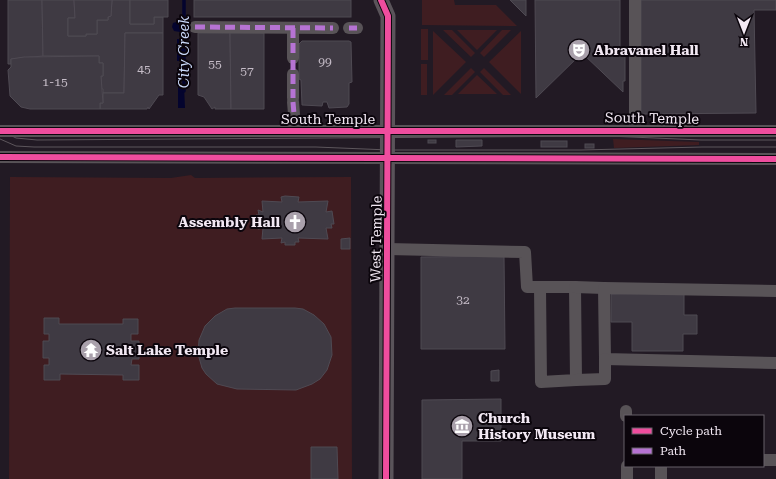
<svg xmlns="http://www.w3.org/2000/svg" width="776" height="479" viewBox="0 0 776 479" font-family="'Roboto Serif',serif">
<rect width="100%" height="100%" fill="#221a24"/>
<!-- green -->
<g fill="#3f1d21">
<path d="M422,0H454L455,5H496L517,26L422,25Z"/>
<rect x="421" y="29" width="7" height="31"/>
<path d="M443,30H452L475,53L471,57Z"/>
<path d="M457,30H497L477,50Z"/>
<path d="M502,30H511L484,57L480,53Z"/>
<path d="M433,31L466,62L433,95Z"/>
<path d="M521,31V94L489,62Z"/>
<rect x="421" y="64" width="6" height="31"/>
<path d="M471,68L475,72L452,95H444Z"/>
<path d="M484,68L511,95H503L480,72Z"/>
<path d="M477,75L497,94H458Z"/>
<path d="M613,139L699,142V145L614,148Z"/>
<path d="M191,175L195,178L351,177L352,479H9L10,177L171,178Z"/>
</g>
<!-- water -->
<g fill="#04042e">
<path d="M183,20L188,24L187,30L180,32L174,31L172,27L173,23Z"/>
<path d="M177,39H184L183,61H177Z"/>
<path d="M178,86H184L185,108H178Z"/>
</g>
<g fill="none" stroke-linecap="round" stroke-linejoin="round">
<!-- stream -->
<path stroke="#04042e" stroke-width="3.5" d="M184,0V91"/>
</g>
<!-- building -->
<g fill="#3f3a43" stroke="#4f4a53">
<path d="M8,0H42L43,56L11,59V64H8Z"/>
<path d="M42,0H74L75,18H68V36H86V34H97V20H108V17L111,16L112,0H130V24H154V17H163V33H125L124,93H103V89H101V76H103V63H99V56H43Z"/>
<path d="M74,0H112L111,16L108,17V20H97V34H86V36H68V18H75Z"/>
<path d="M130,0H168V17H154V24H130Z"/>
<rect x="194" y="0" width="157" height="17"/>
<path d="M510,0H526V16Z"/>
<path d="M535,0H620V47L625,52V81H623V92L582,53L536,98Z"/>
<path d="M641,0H776V10H754L756,113L641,114Z"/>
<path d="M125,33H163V95H159L149,109L148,107L147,109H100V103H103V93H124Z"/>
<path d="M198,33H230L231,109H215V107L212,109L204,97L198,95Z"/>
<path d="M230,33H264V109H231Z"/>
<path d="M302,41H349L351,42L352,82L349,83V104L347,107L329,108L327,102H323L322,106L302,105L301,80L299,79V44Z"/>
<path d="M99,56V63H103V76H101L103,103H100V109H30L21,107L10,96L8,70L11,67V59L24,57Z"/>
<rect x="428" y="140" width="8" height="3"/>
<path d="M456,140H482V146L456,147Z"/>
<rect x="541" y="141" width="26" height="6"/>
<rect x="585" y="144" width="9" height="4"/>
<path d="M285,196L299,197L298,202L328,201L326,212L332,211L334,224H331L332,228H326L328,239L298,238L299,242H295V245H285V242L281,243L282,238L262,239L263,228L258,229L259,225H256V215H259L258,210L263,212L262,201L282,202L281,197Z"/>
<path d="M350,238V249H341V239Z"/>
<path d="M504,256L505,349H421V257Z"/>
<path d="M684,293V315H697V334H683V351H632V322H611V294Z"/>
<path d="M235,308H295L303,309L314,315L324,324L331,337L332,355L327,370L320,379L312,384L296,390L237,389L217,384L206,374L202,368L198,354L199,340L205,326L215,316L227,309Z"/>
<path d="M44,318H59V324H123V319H138V334H131V341H139V359H132L131,365H139V380H123V375L60,374V380H44V365H49V358H43V341H49V334H44Z"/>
<path d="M499,370V381H491V371Z"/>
<path d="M501,399V441H462V479H422V400Z"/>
<path d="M311,447H337L338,479H311Z"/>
</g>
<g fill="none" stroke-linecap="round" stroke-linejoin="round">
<!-- minor -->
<g stroke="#585357" stroke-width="12">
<path d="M635,0V130"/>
<path d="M195,27L333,28"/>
<path d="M293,28V58"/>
<path d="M349,28H357"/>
<path d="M293,74V98"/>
<path d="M293,102L294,114"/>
<path d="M0,131H776"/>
<path d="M0,157L776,159"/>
<path d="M388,249L525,252L527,287H575L576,380L541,382L540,287"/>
<path d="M575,287L604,288"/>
<path d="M776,291L604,288L605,359L776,363"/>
<path d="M576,380L605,379V359"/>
<path d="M626,411V416"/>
<path d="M763,460H776"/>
<path d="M661,466V479"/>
<path d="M627,479V466"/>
</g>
<!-- major -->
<path stroke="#5a545a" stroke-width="15" d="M381,0L388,16L386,479"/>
<!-- tram -->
<g stroke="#5d565c" stroke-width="1">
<path d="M0,130L16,138L37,140L608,136L701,140H776"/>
<path d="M0,139L16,146L34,147H316L389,150H581L702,147H776"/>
</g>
<!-- quiet -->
<g stroke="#b673d3" stroke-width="5" stroke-dasharray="10 5" stroke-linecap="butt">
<path d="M195,27L333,28"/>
<path d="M293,28V58"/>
<path d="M349,28H357"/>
<path d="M293,60V72"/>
<path d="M293,74V98"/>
<path d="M293,102L294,114"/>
</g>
<!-- cycleway casing -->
<g stroke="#0b050c" stroke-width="8">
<g id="cycleway">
<path d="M381,0L388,16L386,479"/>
<path d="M0,131H776"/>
<path d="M0,157L776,159"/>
</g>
</g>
<!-- cycleway -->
<use href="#cycleway" stroke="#ef4d9e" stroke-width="6"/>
</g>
<!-- icons -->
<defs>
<g id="theatre-disc" transform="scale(1.15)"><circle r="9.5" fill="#a9a0ab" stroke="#0b050c"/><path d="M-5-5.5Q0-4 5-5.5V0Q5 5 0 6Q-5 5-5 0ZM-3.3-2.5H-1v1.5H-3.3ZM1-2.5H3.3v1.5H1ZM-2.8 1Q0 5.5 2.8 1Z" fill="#fff"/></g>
<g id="church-disc" transform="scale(1.15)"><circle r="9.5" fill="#a9a0ab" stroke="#0b050c"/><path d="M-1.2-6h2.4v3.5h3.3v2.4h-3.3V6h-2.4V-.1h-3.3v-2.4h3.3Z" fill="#fff"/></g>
<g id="temple-disc" transform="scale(1.15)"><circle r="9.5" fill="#a9a0ab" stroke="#0b050c"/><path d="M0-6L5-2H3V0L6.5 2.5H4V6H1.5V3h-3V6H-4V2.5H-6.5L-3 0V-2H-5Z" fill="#fff"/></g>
<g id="museum-disc" transform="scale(1.15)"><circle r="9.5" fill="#a9a0ab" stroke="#0b050c"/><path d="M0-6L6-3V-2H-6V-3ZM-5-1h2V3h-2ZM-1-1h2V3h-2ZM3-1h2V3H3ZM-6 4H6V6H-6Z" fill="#fff"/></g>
</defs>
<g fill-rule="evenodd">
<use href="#theatre-disc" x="579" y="50"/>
<use href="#church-disc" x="295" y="222"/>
<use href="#temple-disc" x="91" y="350"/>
<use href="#museum-disc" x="462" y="426"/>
</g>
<g text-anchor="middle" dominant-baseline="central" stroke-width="4" stroke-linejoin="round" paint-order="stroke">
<!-- number labels -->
<g font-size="12" fill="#c5bcc7">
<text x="325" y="62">99</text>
<text x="215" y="64">55</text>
<text x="144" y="69">45</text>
<text x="247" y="71">57</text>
<text x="55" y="82">1-15</text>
<text x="463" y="300">32</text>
</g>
<!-- poi labels -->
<g font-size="14" font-weight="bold" fill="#f2e8f3" stroke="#0b050c" text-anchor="start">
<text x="594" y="50">Abravanel Hall</text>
<text x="280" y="222" text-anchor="end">Assembly Hall</text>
<text x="106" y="350">Salt Lake Temple</text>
<text x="478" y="418">Church<tspan x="478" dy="16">History Museum</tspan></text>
</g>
<!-- street labels -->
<g font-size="14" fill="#f2e8f3" stroke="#0b050c">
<text transform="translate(652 118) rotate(1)">South Temple</text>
<text x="328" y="119">South Temple</text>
<text transform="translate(376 239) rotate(-89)">West Temple</text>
</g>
<!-- water labels -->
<g font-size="15" font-style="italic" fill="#cad9fa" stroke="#0b050c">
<text transform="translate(184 52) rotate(-90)">City Creek</text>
</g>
</g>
<!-- legend -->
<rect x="624" y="415" width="140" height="52" fill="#0b050c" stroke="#676068"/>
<rect x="632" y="428" width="20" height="6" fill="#ef4d9e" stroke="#676068"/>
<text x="660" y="435" font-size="12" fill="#f2e8f3">Cycle path</text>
<rect x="632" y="448" width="20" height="6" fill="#b673d3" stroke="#676068"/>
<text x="660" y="455" font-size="12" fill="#f2e8f3">Path</text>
<!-- north arrow -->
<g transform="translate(744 32) rotate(180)" stroke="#0b050c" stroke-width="3" paint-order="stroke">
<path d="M0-3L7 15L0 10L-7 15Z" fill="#f2e8f3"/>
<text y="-6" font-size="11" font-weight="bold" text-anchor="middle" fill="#f2e8f3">N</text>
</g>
</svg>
